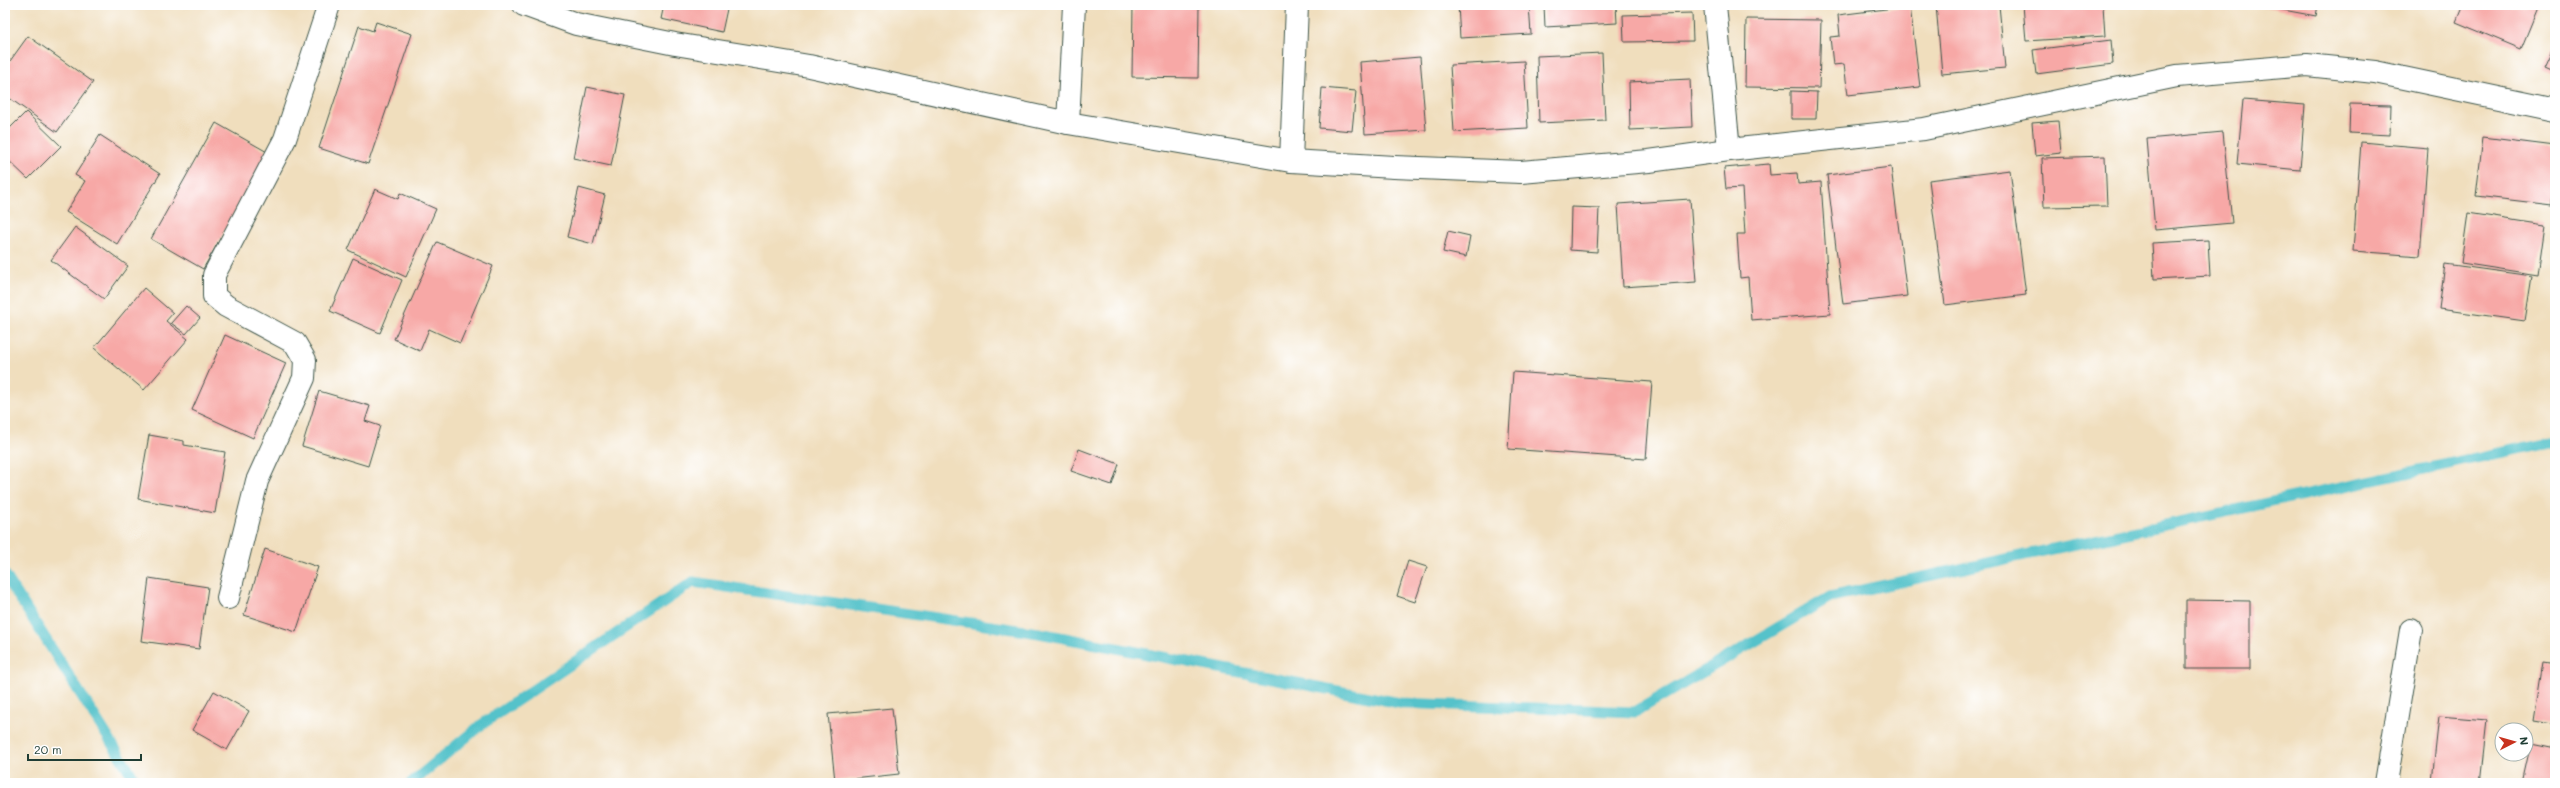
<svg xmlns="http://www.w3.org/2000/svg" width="2560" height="788" viewBox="0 0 2560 788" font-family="Mali,sans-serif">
<rect width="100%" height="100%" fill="#fff"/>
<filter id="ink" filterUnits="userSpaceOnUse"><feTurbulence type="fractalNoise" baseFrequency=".025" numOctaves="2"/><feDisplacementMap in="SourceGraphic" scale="8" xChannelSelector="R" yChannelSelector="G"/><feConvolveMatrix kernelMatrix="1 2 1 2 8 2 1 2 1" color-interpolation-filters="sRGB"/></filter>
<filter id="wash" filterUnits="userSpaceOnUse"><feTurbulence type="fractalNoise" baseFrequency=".012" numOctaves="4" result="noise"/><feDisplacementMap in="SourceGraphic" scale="16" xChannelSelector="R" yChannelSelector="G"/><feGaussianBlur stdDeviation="0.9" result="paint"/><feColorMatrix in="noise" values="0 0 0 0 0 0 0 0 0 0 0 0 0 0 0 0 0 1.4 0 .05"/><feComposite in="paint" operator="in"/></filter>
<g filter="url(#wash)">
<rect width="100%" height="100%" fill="#f0debd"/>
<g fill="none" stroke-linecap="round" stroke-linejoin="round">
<!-- stream -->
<g stroke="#54c2ca" stroke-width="11">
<path d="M5,575L137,783"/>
<path d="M411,783L481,725L693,582L1039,633L1400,703L1635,712L1830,597L2555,441"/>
</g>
</g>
<g id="blocks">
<!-- building -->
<g fill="#f7a8a6">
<path d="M664,5H709L727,9L722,32L661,19Z"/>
<path d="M1133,5H1199L1198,78L1132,77Z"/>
<path d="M1458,5H1529L1531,34L1460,38Z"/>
<path d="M1544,5H1616L1617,23L1545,27Z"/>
<path d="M1936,5H1999L2005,68L1942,74Z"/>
<path d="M2023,5H2103L2105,36L2026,41Z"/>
<path d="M2256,5H2318L2316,16Z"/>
<path d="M2463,5H2539L2521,49L2456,22Z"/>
<path d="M1910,6L1920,87L1848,95L1844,64L1833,65L1830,37L1840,36L1838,15Z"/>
<path d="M1692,13L1693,41L1624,42L1623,15Z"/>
<path d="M1746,19L1821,20L1819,88L1745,87Z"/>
<path d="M376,22L412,34L368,164L319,148L359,26L373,31Z"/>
<path d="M28,36L93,82L57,132L5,95V68Z"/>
<path d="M2111,40L2113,64L2036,74L2033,50Z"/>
<path d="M2555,44V73L2544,68Z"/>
<path d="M1602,53L1605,120L1539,123L1537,56Z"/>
<path d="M1420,57L1426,130L1365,134L1360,62Z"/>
<path d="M1524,61L1528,128L1454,132L1450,65Z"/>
<path d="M1690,79L1692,127L1630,130L1629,82Z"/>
<path d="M587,87L625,95L611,166L573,158Z"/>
<path d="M1322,88L1356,91L1352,131L1319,128Z"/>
<path d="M1791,91L1817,92L1816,119H1791Z"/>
<path d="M2243,100L2305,105L2300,170L2237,164Z"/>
<path d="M2350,104L2391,105L2390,135L2349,133Z"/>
<path d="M26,112L61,146L28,179L5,157V133Z"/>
<path d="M2058,121L2061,153L2035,156L2032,123Z"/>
<path d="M216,123L269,153L203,269L151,239Z"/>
<path d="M2223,132L2232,223L2155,230L2147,139Z"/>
<path d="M100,135L160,174L117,244L66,212L85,181L75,175Z"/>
<path d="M2483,137L2555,146L2553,205L2476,196Z"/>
<path d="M2361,142L2428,148L2420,256L2353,251Z"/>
<path d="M2105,156L2107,206L2044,207L2042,158Z"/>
<path d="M1769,164L1770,175L1797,173L1798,184L1821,182L1830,314L1751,320L1748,277L1740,278L1737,234H1745L1742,188L1726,189L1724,168Z"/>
<path d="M1891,167L1907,296L1843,304L1827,175Z"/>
<path d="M2010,170L2026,295L1945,305L1929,180Z"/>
<path d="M579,188L605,195L593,244L567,237Z"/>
<path d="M375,189L398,199L400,193L436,209L406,277L348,250Z"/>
<path d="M1690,199L1696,282L1623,287L1618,204Z"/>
<path d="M1571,207L1599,208L1597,252L1570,250Z"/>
<path d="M2468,213L2545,225L2538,275L2461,263Z"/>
<path d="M75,227L128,266L104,299L51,260Z"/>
<path d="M1448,231L1470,236L1466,257L1443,252Z"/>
<path d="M2208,240L2210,276L2154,279L2152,243Z"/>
<path d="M437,242L493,266L460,343L429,329L420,351L394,339Z"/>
<path d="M353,258L402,280L380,333L330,311Z"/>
<path d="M2445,264L2532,276L2525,321L2439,309Z"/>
<path d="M144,288L173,313L166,321L188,339L144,390L94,348Z"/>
<path d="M186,306L200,318L186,334L171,323Z"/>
<path d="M225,335L286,363L253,438L192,410Z"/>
<path d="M1513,372L1652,382L1646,459L1508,449Z"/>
<path d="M319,391L370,406L365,421L380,426L368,466L302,446Z"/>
<path d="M149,435L184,441V445L225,452L215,513L138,499Z"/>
<path d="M1079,449L1119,464L1112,485L1071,471Z"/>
<path d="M265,549L318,567L296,632L244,615Z"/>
<path d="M1408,561L1427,567L1415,602L1397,596Z"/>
<path d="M149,578L208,587L199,649L141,641Z"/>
<path d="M2186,600L2250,601V669H2186Z"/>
<path d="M2542,662L2555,664V705L2552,724L2533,721Z"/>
<path d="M214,691L249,711L227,750L192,730Z"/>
<path d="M892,708L899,774L835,781L828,714Z"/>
<path d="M2439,716L2487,720L2480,783L2432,781Z"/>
<path d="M2530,743L2555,748V783H2521Z"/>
</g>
</g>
</g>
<g filter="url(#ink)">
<use href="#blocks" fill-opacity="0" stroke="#3e5549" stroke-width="1"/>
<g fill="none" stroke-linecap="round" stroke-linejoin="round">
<!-- minor casing -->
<g stroke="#3e5549" stroke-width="24">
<g id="minor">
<path d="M524,5L576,24L675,44L809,66L1068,123L1291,161L1394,167L1521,172L1649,161L1729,150L1924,129L2177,76L2307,65L2375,72L2555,110"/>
<path d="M1715,5L1729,150"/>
<path d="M1068,123L1074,5"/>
<path d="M1291,161L1297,5"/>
<path d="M228,598L257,481L304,378L305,360L295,343L226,306L214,296V275L285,139L329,5"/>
<path d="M2386,783L2411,630"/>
</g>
</g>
<!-- minor -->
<use href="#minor" stroke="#fff" stroke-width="22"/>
</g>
</g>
<!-- margin -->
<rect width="2560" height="788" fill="none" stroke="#fff" stroke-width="20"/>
<!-- north arrow -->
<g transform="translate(2514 742) rotate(84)"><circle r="19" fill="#ffffff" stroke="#a5b1ae"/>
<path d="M0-3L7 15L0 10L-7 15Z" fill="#c8321e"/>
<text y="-6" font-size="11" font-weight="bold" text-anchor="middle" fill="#1f3d34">N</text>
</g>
<!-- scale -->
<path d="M28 754v6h113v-6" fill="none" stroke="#1f3d34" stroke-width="2"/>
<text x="34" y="754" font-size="12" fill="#1f3d34" stroke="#ffffff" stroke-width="3" paint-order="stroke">20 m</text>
</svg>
